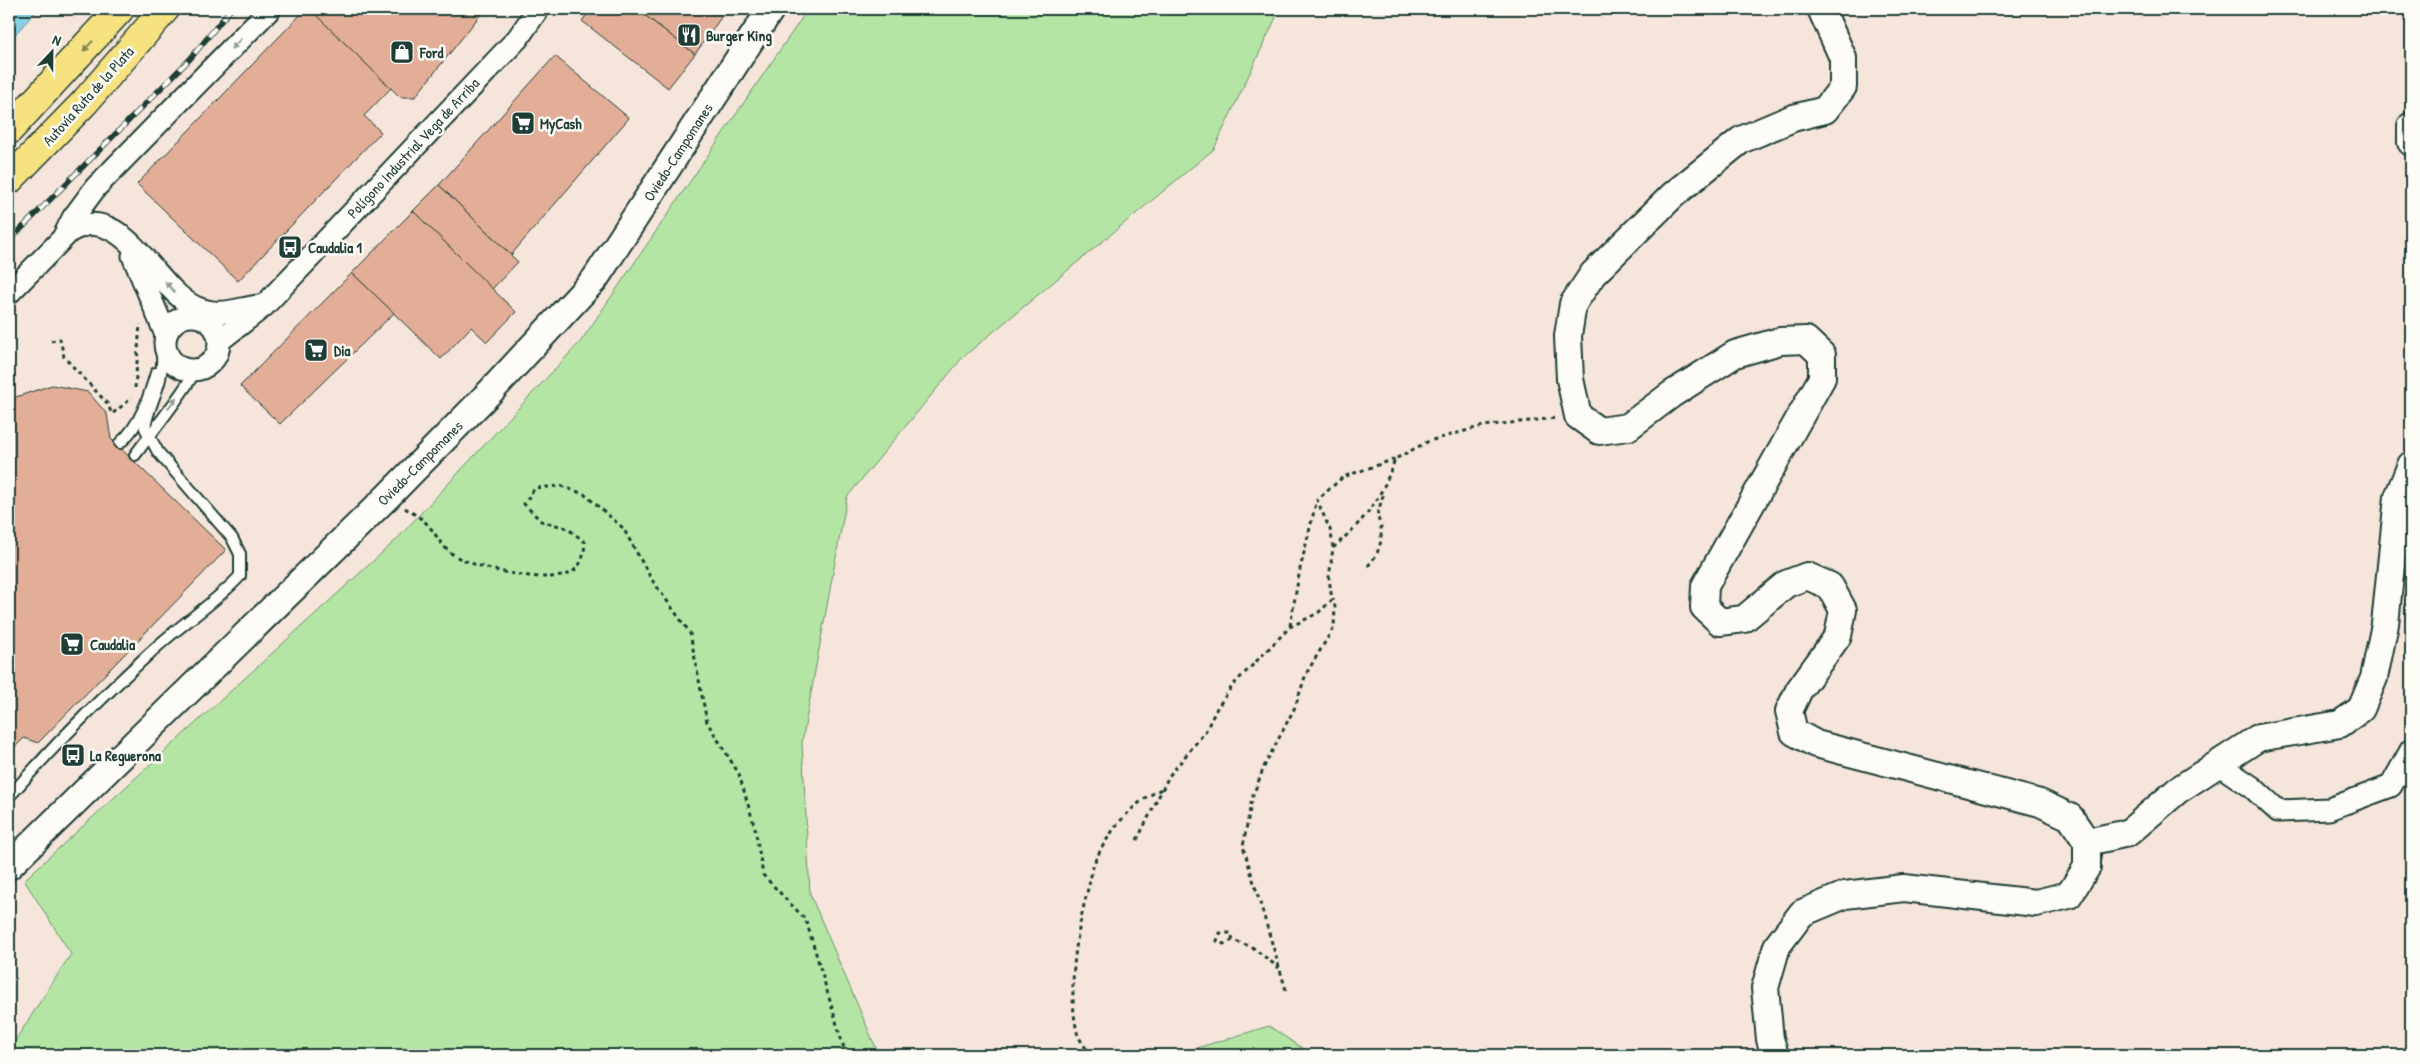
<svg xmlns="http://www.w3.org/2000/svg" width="2420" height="1064" viewBox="0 0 2420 1064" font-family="'Patrick Hand',sans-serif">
<rect width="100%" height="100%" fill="#f5e5da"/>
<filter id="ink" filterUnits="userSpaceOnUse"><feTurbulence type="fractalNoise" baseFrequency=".02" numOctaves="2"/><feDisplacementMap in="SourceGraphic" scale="10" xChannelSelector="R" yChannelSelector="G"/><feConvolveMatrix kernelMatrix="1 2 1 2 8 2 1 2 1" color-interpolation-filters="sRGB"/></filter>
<g filter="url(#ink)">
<!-- green -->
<g fill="#b5e5a4" stroke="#6a916c">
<path d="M808,9H1280L1214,149L963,357L847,497L802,742L810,894L879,1055H9V1050L71,954L24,880L395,541L581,341Z"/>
<path d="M1269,1026L1312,1055H1174Z"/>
</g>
<!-- water -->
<path fill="#87d2e7" stroke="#5d969f" d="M9,9H38L9,41Z"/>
<!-- building -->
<g fill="#e3ae98" stroke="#1f3d34">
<path d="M306,9H310L391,88L364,116L381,132L238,281L137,184Z"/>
<path d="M317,9H485L415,97H400L317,16Z"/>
<path d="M591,9H637L695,54L668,88L582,21Z"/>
<path d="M637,9H712L722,16L695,54Z"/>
<path d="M555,56L629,118L511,255L439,185Z"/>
<path d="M439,185L518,262L492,289L413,211Z"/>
<path d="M413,211L516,312L487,342L471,327L441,359L352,273Z"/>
<path d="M352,273L394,313L280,424L240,386Z"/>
<path d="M52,385L88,392L107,414L111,439L226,550L38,743L24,738L9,753V402L16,397Z"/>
</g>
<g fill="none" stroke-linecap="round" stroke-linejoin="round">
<!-- service casing -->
<g stroke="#1f3d34" stroke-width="14">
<g id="service">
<path d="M120,443C140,426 149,397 156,373"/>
<path d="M135,455C155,428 180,398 196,370"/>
<path d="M9,797C53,746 101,698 150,653C179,625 212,606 240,576V554L232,538L158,452L145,428C149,401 164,385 162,355"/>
</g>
</g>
<!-- minor casing -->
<g stroke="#1f3d34" stroke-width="25">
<g id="minor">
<path d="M64,236L73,218L96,187L270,9"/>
<path d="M133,256L166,335"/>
<path d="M9,293L69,232C122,198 154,288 195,307C220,318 235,309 259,306"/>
<circle cx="192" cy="343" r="27"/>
<path d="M219,341L264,306L518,38L538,9"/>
<path d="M2218,764L2252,787L2278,811L2329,809L2391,786L2411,750"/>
</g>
</g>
<!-- tertiary casing -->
<g stroke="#1f3d34" stroke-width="30">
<g id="tertiary">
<path d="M2411,126V142"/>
<path d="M2087,842L2128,833L2178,790L2258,738L2340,724L2361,709L2374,678L2385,624L2398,497L2411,465"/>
<path d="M9,866L388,496L491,391L595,279L771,9"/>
<path d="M1775,1055L1770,1039L1765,988L1777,946L1802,913L1845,895L1904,888L2036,903L2069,895L2087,867V842L2070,817L2040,803L1816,744L1794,732L1789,711L1799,690L1838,636L1843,610L1830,586L1807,576L1786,584L1744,619L1720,622L1704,607L1705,586L1822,378V355L1806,340L1780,341L1735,354L1672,394L1628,427L1599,431L1578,416L1570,379L1568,336L1573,304L1593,274L1673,195L1741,140L1793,118L1825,110L1843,87V58L1821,9"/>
</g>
</g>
<!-- motorway casing -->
<g stroke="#1f3d34" stroke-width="31">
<g id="motorway">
<path d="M9,130L120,9"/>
<path d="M9,180L84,103L165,9"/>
</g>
</g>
<!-- path -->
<g stroke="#1f3d34" stroke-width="3" stroke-dasharray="4 4" stroke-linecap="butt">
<path d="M51,341L60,339L64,357L107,403L112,414L132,398"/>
<path d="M135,388L140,324"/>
<path d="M405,508C412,513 421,517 427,524C435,532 441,546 451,553C469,568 553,586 572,572C583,564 584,554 585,542L567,528L541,521L524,504L535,488L561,486L584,494L623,528L652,580L690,633L707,722L739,774L755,828L763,875L806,920L846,1055"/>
<path d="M1333,548C1366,518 1380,502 1395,459L1429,441L1483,426L1557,418"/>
<path d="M1368,566L1377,554L1381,541V527L1377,515L1384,493"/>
<path d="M1290,626L1300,569L1316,503"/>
<path d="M1137,840L1169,776L1205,732L1217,708L1233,685L1290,627L1318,613L1332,600L1329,578L1333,548L1331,532L1317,500L1343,477L1395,459"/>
<path d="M1233,940L1231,933H1220L1217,941L1224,944L1233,940L1252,947L1279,968"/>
<path d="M1286,990L1243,846L1252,798L1264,767L1295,707L1306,674L1334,627L1335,607L1333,598"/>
<path d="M1091,1055C1086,1048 1079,1040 1077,1032C1067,987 1077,929 1089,885C1091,877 1092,867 1096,859C1110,830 1132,802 1162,789"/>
</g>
<!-- service -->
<use href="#service" stroke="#fdfcf7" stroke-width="10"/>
<!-- minor -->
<use href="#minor" stroke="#fdfcf7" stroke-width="21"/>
<!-- tertiary -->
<use href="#tertiary" stroke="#fdfcf7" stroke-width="26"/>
<!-- motorway -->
<use href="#motorway" stroke="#f7e281" stroke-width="28"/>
<!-- rail casing -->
<g stroke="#1f3d34" stroke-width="5.5">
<path id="rail" d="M9,241L190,59L231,9"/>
</g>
<!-- rail -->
<use href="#rail" stroke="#fdfcf7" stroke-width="4" stroke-dasharray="11" stroke-linecap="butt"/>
</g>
<!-- one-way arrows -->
<defs><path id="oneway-solid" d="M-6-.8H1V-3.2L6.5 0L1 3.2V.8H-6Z" transform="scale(1.25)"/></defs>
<g fill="#8e9c96">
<use href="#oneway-solid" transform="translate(236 44) rotate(134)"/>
<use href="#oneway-solid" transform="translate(170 287) rotate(-133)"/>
<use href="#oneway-solid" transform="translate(172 403) rotate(-52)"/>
</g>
<use fill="#808757" href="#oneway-solid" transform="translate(88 46) rotate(133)"/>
</g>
<!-- icons -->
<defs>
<g id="restaurant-square" transform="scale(1.25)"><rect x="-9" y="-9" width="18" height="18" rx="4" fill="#1f3d34" stroke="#fdfcf7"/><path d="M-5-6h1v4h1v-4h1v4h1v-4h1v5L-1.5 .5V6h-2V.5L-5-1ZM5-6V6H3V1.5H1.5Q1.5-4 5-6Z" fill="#fff"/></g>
<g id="shop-square" transform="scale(1.25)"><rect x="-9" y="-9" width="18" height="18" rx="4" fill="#1f3d34" stroke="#fdfcf7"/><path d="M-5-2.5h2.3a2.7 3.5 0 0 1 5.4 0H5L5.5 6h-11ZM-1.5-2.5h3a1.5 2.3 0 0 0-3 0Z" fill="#fff"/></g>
<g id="supermarket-square" transform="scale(1.25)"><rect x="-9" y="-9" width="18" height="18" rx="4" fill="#1f3d34" stroke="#fdfcf7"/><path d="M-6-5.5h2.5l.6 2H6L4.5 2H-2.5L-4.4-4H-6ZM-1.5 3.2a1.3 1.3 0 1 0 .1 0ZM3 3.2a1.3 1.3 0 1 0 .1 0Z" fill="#fff"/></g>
<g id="bus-square" transform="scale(1.25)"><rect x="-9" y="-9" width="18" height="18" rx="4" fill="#1f3d34" stroke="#fdfcf7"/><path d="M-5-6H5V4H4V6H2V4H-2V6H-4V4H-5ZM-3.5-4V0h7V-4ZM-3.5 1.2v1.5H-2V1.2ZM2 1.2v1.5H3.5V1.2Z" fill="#fff"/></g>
</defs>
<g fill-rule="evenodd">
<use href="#restaurant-square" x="689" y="35"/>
<use href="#shop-square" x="402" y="52"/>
<use href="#supermarket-square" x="523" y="123"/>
<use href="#bus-square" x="290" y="247"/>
<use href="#supermarket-square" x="316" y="350"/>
<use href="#supermarket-square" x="72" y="644"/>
<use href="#bus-square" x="73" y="755"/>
</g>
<g text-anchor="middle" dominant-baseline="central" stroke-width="5" stroke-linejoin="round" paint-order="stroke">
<!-- poi labels -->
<g font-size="15" font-weight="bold" fill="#1f3d34" stroke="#fdfcf7" text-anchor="start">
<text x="706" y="35">Burger King</text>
<text x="420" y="52">Ford</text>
<text x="540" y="123">MyCash</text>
<text x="308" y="247">Caudalia 1</text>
<text x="334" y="350">Dia</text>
<text x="90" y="644">Caudalia</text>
<text x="90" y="755">La Reguerona</text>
</g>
<!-- street labels -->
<g font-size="15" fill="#1f3d34" stroke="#fdfcf7">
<text transform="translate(88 96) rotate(-48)">Autovía Ruta de la Plata</text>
<text transform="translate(413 148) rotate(-47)">Polígono Industrial Vega de Arriba</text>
<text transform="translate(678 152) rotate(-57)">Oviedo-Campomanes</text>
<text transform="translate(420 463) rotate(-45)">Oviedo-Campomanes</text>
</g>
</g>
<!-- margin -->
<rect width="2420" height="1064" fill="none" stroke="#fdfcf7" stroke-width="30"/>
<rect x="15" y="15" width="2390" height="1034" fill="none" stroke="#1f3d34" stroke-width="2" filter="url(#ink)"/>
<!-- north arrow -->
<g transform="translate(52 52) rotate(22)" stroke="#fdfcf7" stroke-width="4" paint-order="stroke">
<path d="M0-4L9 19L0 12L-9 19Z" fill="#1f3d34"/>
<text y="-8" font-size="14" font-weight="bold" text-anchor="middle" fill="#1f3d34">N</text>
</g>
</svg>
